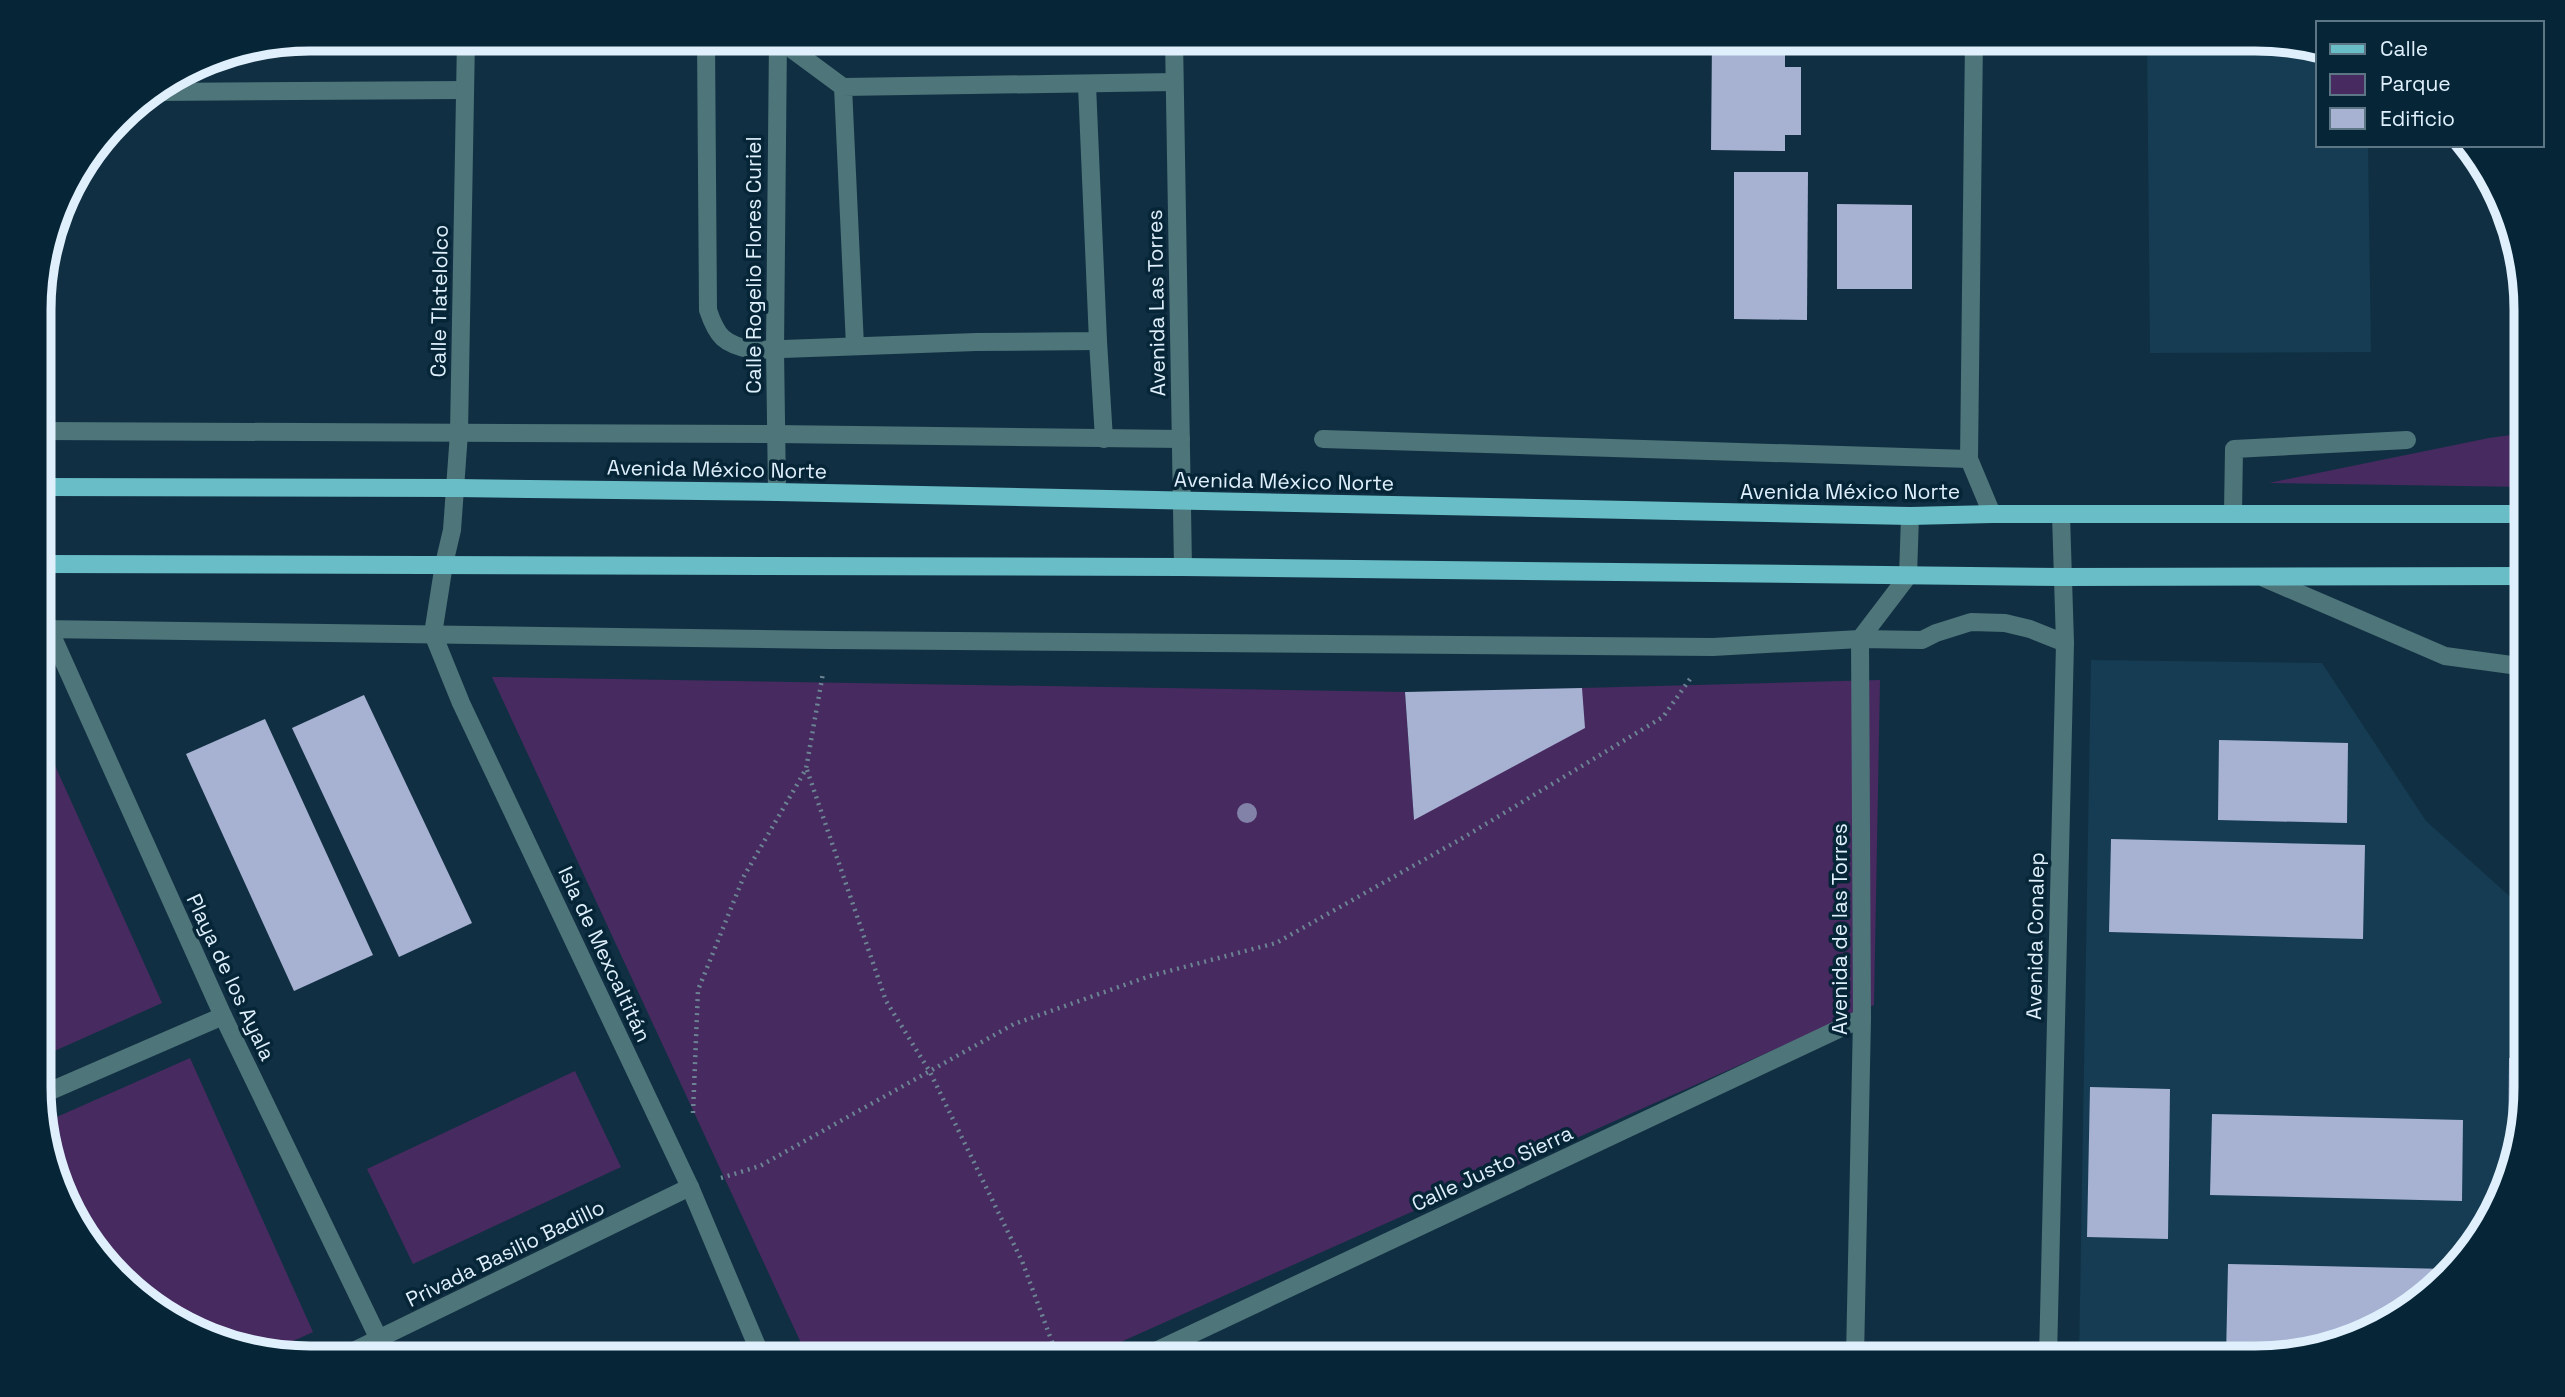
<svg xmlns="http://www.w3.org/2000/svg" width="2565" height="1397" viewBox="0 0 2565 1397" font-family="'Space Grotesk',sans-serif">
<rect width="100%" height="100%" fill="#112f42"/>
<!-- built -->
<g fill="#153c52">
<path d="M2147,39H2256L2318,47V145H2368L2371,352L2150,353Z"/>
<path d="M2091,660L2322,663L2426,821L2526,911V1104L2490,1222L2406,1313L2342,1344L2272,1358H2079Z"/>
</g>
<!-- green -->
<g fill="#472a60">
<path d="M2526,433V487L2269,483L2489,438Z"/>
<path d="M492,677L1405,692L1414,819L1582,688L1880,680L1874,1005L1085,1358H808Z"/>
<path d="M48,750L162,1003L41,1057V754Z"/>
<path d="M190,1058L313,1332L267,1353L240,1349L175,1322L84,1238L41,1124Z"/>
<path d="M575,1071L621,1167L413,1264L367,1169Z"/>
</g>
<!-- building -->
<g fill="#a7b1d2">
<path d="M1712,39H1785V67H1801V135H1785V151L1711,150Z"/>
<path d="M1734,172H1808L1807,320L1734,319Z"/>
<path d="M1837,204L1912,205V289H1837Z"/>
<path d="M1582,688L1585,728L1414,820L1405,692Z"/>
<path d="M364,695L472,923L399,957L292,728Z"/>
<path d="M265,719L373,955L294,991L186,754Z"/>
<path d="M2219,740L2348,743L2347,823L2218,820Z"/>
<path d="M2111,839L2365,845L2363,939L2109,932Z"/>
<path d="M2509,1058H2526V1104L2508,1164Z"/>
<path d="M2090,1087L2170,1089L2168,1239L2087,1237Z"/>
<path d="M2212,1114L2463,1120L2462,1201L2210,1195Z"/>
<path d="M2228,1264L2447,1269L2406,1313L2342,1344L2272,1358H2226Z"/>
</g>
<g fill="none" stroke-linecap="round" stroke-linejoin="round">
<!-- path -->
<g stroke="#6b8393" stroke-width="4.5" stroke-dasharray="2 5" stroke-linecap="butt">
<path d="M807,770L886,1001L930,1072L1022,1261L1058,1358"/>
<path d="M693,1113L698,990L744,876L806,769L823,673"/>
<path d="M721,1178L760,1166L1014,1024L1150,976L1276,943L1461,839L1663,717L1690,679"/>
</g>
<!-- service -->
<g stroke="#4e7579" stroke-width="18">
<path d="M706,39L708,310C717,337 724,344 752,350L976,342L1098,341L1087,85"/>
<path d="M778,39L843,87"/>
<path d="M1974,39L1969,459L1992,514"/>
<path d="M1098,341L1104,439"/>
<path d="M855,346L843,87L1174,82"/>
<path d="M1323,439L1969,459"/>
<path d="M2233,513L2234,449L2407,440"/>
<path d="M2264,578L2445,656L2526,667"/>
</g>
<!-- minor -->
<g stroke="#4e7579" stroke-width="18">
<path d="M1174,39L1183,567"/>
<path d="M154,92L465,90"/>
<path d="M41,431L775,434L1181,439"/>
<path d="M777,492L775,349L778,39"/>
<path d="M444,564L433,634L461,703L690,1187L762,1358"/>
<path d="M41,611L223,1016L388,1358"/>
<path d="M41,629L829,640L1713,647L1860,639L1922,640L1936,633L1971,622L2005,623L2030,629L2065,643"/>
<path d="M41,1095L223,1016"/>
<path d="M339,1358L690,1187"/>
<path d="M1141,1358L1862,1018"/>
<path d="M1855,1358L1862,1018L1860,639L1908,576L1910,516"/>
</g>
<!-- tertiary -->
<g stroke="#4e7579" stroke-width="18">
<path d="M444,564L452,530L459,433L466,39"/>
<path d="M2048,1358L2065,643L2061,515"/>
</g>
<!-- primary -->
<g stroke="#68bdc6" stroke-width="18">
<path d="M41,487L456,488L777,492L1910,516L1992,514H2526"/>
<path d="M41,564L1183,567L2061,577L2526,576"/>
</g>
</g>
<!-- trees -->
<circle fill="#8282a8" cx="1247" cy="813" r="10"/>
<g text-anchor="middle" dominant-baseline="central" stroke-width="7" stroke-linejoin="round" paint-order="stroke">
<!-- street labels -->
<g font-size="21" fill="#dff0fc" stroke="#062537">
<text transform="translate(753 265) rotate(-90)">Calle Rogelio Flores Curiel</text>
<text transform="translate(439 301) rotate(-89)">Calle Tlatelolco</text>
<text transform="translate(1156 303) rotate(-91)">Avenida Las Torres</text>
<text transform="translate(717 469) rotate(1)">Avenida México Norte</text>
<text transform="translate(1284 481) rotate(1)">Avenida México Norte</text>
<text x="1850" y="491">Avenida México Norte</text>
<text transform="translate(1839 929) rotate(-90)">Avenida de las Torres</text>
<text transform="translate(2035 936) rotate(-89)">Avenida Conalep</text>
<text transform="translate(605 954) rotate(65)">Isla de Mexcaltitán</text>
<text transform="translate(231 977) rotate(65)">Playa de los Ayala</text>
<text transform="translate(1492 1168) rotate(-25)">Calle Justo Sierra</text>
<text transform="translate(505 1253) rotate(-26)">Privada Basilio Badillo</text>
</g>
</g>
<!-- crop -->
<path d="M0 0H2565V1397H0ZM310 51H2255A259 259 0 0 1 2514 310V1087A259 259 0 0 1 2255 1346H310A259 259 0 0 1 51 1087V310A259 259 0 0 1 310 51Z" fill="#062537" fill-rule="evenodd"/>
<path fill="none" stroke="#dff0fc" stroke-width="9" d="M310 51H2255A259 259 0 0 1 2514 310V1087A259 259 0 0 1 2255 1346H310A259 259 0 0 1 51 1087V310A259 259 0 0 1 310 51Z"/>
<!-- legend -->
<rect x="2316" y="21" width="228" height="126" fill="#062537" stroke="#5d7686" stroke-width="2"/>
<rect x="2330" y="44" width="35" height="10" fill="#68bdc6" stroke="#5d7686" stroke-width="2"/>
<text x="2380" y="56" font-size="21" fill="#dff0fc">Calle</text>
<rect x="2330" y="74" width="35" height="21" fill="#472a60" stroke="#5d7686" stroke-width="2"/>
<text x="2380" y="91" font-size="21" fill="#dff0fc">Parque</text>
<rect x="2330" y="108" width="35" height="21" fill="#a7b1d2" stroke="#5d7686" stroke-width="2"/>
<text x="2380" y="126" font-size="21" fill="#dff0fc">Edificio</text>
</svg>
